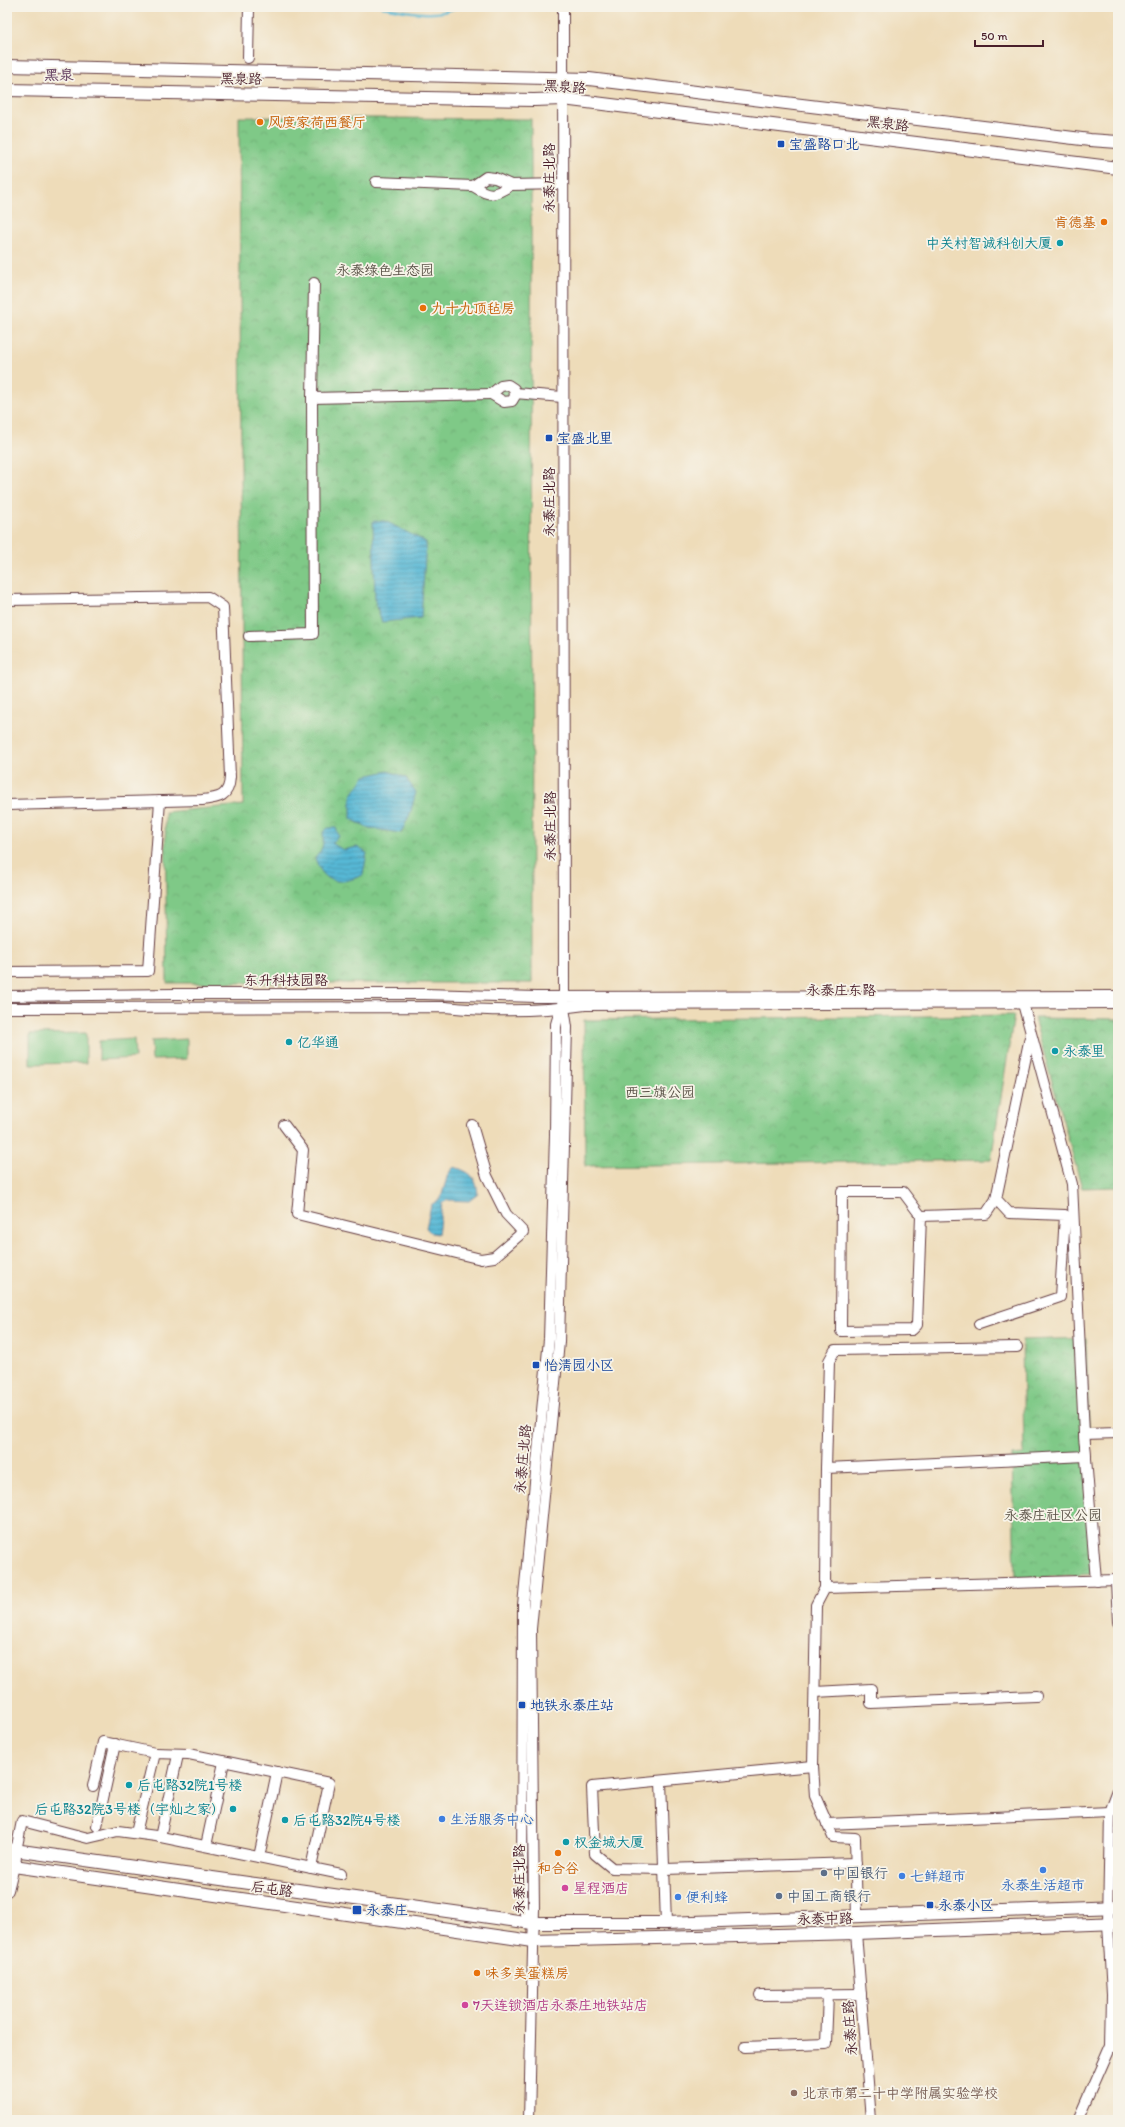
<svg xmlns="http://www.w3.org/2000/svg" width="1125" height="2127" viewBox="0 0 1125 2127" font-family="Itim,'LXGW WenKai TC',sans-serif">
<defs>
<pattern id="park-crowns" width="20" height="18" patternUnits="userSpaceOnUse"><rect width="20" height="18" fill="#7fc987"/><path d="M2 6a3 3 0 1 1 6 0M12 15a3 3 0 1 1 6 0" fill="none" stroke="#6fac75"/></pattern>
<pattern id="water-rules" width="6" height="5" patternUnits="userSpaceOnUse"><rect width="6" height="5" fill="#56b8d5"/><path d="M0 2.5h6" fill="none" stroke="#4995ad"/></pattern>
</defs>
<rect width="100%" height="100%" fill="#f7f3e8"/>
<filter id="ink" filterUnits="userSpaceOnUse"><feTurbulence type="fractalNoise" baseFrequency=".025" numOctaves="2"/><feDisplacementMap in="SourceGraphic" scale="8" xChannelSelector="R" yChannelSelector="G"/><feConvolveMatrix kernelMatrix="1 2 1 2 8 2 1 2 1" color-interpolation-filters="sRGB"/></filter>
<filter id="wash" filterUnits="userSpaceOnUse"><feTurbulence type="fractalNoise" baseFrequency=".012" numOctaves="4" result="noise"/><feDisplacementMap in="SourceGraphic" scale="16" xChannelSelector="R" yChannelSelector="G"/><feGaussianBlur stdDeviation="0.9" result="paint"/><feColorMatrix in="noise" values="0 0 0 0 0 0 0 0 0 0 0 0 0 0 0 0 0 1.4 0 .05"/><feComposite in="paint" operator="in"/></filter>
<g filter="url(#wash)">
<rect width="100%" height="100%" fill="#eedcb9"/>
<!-- park -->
<g fill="url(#park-crowns)" stroke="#647459">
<path d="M239,117L531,119L532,983H167L165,812L243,805Z"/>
<path d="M1014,1015L991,1160L585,1166L584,1020Z"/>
<path d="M1034,1018L1118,1019V1187L1082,1188Z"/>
<path d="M1086,1338L1094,1574L1015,1579L1012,1455L1024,1454L1022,1340Z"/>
</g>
<!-- pitch -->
<g fill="#7fc987" stroke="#647459">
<path d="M86,1033V1063L30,1064V1034Z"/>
<path d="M134,1039L135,1058L99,1060V1041Z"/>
<path d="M187,1039V1059L152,1060L151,1041Z"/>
</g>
<!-- water -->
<g fill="url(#water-rules)" stroke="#506c80">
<path d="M373,521H385L426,542L421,618L382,622L375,601Z"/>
<path d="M388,771L405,777L416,792L410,814L401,833L369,828L351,819V796L365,776Z"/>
<path d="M328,828H336L339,836L332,843L343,850L357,847L367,853L363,875C340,885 324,885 315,858C323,850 324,843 323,832Z"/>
<path d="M454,1167C471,1172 476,1177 478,1194L469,1201L448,1200L442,1203L438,1234L431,1233L426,1228L431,1205L441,1198L448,1174Z"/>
</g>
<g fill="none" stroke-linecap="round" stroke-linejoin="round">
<!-- stream -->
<path stroke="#56b8d5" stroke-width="2.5" d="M382,7C407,11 434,19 457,7"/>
</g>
</g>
<g filter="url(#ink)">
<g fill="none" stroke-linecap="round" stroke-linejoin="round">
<!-- minor casing -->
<g stroke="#633b40" stroke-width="12">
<g id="minor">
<path d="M248,58L249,7"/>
<path d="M376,182L473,186"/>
<path d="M511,185C494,196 490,197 473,186L486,177L495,178L511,185L563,184"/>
<path d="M314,283L312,398L491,394"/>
<path d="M508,385L514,389L515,396L512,401L504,402L491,394L501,386Z"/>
<path d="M515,393L562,397"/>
<path d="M7,600L208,597L223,607L230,777C229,797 219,798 202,800L7,805"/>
<path d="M249,636L313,634L312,398"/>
<path d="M7,972L148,971L160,801"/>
<path d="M7,996L174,994H424L536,997L1118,996"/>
<path d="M1022,1000L1072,1184L1084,1434L1096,1581"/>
<path d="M7,1008L445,1007C494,1012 536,1012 585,1005L1118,1003"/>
<path d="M284,1125L303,1150L297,1214L481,1259L494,1257L523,1232L506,1214L487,1176L472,1125"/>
<path d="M921,1216L903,1192H842L841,1331L912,1330L917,1325L921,1216L986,1214L996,1199"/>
<path d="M979,1324L1060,1297L1065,1215L1009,1213L996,1199L1030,1037"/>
<path d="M826,1468L829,1361L835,1350L1017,1347"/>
<path d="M1116,1581L1118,1622"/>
<path d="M825,1588L826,1468L1086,1456L1084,1434L1118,1433"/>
<path d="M815,1692L871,1689V1703L1036,1696"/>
<path d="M813,1766L592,1787L595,1854L612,1868L665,1869L856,1863"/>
<path d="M661,1781L666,1923"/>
<path d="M93,1786L103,1742L155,1753"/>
<path d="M827,1824L1110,1812"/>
<path d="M97,1826L115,1744"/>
<path d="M136,1833L155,1753L189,1754L329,1783L311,1868"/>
<path d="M160,1837L178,1755"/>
<path d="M206,1846L224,1762"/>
<path d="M16,1851L22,1821L88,1838L118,1831L156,1836L341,1874"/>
<path d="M259,1857L277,1772"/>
<path d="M857,1917L855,1838L833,1837L815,1796L813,1766L816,1605L825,1588L1118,1580"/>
<path d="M532,1923L522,1907L523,1605L549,1339L555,1135L556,1024L562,1004"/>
<path d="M856,1933L871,2120"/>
<path d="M760,1995L861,1994"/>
<path d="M745,2047L826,2044L828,1994"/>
<path d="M529,2120L534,1908L531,1629L559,1342L567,1027L564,1008L563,7"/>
<path d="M1078,2120L1111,2045L1112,1995L1108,1923L1110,1812L1118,1791"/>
</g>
</g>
<!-- major casing -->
<g stroke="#633b40" stroke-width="14">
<g id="major">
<path d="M7,66L589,79L1090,140L1118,142"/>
<path d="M7,90L534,100L563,99L1118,168"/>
<path d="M7,1849L532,1923H666L1118,1907"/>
<path d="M7,1865L532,1941L856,1933L1118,1923"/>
<path d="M7,1890L15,1858"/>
</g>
</g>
<!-- minor -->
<use href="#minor" stroke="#fff" stroke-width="10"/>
<!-- major -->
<use href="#major" stroke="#fff" stroke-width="12"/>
</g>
</g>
<!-- markers -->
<g fill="#e8710a" stroke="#f7f3e8" stroke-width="1.5">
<circle cx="260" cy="122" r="4"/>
<circle cx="1104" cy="222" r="4"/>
<circle cx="423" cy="308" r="4"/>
<circle cx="558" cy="1853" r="4"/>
<circle cx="477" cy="1973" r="4"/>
</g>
<g fill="#1a4fb4" stroke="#f7f3e8" stroke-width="1.5">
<rect x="777" y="140" width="8" height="8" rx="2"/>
<rect x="545" y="434" width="8" height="8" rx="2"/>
<rect x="532" y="1361" width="8" height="8" rx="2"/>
<rect x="518" y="1701" width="8" height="8" rx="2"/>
<rect x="926" y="1901" width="8" height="8" rx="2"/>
<rect x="352" y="1905" width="10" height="10" rx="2"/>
</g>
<g fill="#0f9aa8" stroke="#f7f3e8" stroke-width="1.5">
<circle cx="1060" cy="243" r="4"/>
<circle cx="289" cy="1042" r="4"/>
<circle cx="1055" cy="1051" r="4"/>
<circle cx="129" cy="1785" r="4"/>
<circle cx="233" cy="1809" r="4"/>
<circle cx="285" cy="1820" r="4"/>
<circle cx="566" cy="1842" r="4"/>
</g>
<g fill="#3f7fe0" stroke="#f7f3e8" stroke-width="1.5">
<circle cx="442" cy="1819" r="4"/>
<circle cx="1043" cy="1870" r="4"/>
<circle cx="902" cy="1876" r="4"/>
<circle cx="678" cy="1897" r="4"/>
</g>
<g fill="#5c6f8a" stroke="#f7f3e8" stroke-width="1.5">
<circle cx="824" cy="1873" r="4"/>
<circle cx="779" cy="1896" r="4"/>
</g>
<g fill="#d1479c" stroke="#f7f3e8" stroke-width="1.5">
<circle cx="565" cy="1888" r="4"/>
<circle cx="465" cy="2005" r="4"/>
</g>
<circle fill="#8d6e63" stroke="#f7f3e8" stroke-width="1.5" cx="794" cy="2093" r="4"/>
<g text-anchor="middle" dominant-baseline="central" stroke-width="3.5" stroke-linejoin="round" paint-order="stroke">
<!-- street labels -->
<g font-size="14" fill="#4a1f2b" stroke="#f7f3e8">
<text transform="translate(241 79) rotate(1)">黑泉路</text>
<text transform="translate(565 87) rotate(4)">黑泉路</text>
<text transform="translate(888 124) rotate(7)">黑泉路</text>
<text transform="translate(549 178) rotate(-90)">永泰庄北路</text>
<text transform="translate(549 502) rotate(-90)">永泰庄北路</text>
<text transform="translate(550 826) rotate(-90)">永泰庄北路</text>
<text x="286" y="980">东升科技园路</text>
<text x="841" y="990">永泰庄东路</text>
<text transform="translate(523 1459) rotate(-85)">永泰庄北路</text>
<text transform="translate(519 1879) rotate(-90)">永泰庄北路</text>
<text transform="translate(272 1889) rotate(8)">后屯路</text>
<text transform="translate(825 1919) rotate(-1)">永泰中路</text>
<text transform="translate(850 2028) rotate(-94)">永泰庄路</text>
</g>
<!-- food labels -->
<g font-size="14" fill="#c56008" stroke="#f7f3e8" text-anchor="start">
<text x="268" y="122">风度家荷西餐厅</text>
<text x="1096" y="222" text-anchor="end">肯德基</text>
<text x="431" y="308">九十九顶毡房</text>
<text x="558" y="1868" text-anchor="middle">和合谷</text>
<text x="485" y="1973">味多美蛋糕房</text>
</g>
<!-- transit labels -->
<g font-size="14" fill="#164399" stroke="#f7f3e8" text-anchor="start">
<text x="789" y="144">宝盛路口北</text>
<text x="557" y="438">宝盛北里</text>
<text x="544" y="1365">怡清园小区</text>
<text x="530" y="1705">地铁永泰庄站</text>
<text x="938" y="1905">永泰小区</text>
<text x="366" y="1910">永泰庄</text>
</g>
<!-- culture labels -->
<g font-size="14" fill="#0d838f" stroke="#f7f3e8" text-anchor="start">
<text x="1052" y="243" text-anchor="end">中关村智诚科创大厦</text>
<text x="297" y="1042">亿华通</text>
<text x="1063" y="1051">永泰里</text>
<text x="137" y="1785">后屯路32院1号楼</text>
<text x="225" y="1809" text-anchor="end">后屯路32院3号楼（宇灿之家）</text>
<text x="293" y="1820">后屯路32院4号楼</text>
<text x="574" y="1842">权金城大厦</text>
</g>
<!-- park labels -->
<g font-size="14" fill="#5a5247" stroke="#f7f3e8">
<text x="385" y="270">永泰绿色生态园</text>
<text x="660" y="1092">西三旗公园</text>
<text x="1053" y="1515">永泰庄社区公园</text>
</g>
<!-- shop labels -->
<g font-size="14" fill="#366cbe" stroke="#f7f3e8" text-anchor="start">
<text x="450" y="1819">生活服务中心</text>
<text x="910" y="1876">七鲜超市</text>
<text x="1043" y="1885" text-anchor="middle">永泰生活超市</text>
<text x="686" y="1897">便利蜂</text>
</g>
<!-- service labels -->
<g font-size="14" fill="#4e5e75" stroke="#f7f3e8" text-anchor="start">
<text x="832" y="1873">中国银行</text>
<text x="787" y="1896">中国工商银行</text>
</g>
<!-- hotel labels -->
<g font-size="14" fill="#b23c85" stroke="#f7f3e8" text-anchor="start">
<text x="573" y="1888">星程酒店</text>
<text x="473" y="2005">7天连锁酒店永泰庄地铁站店</text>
</g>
<!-- education labels -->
<g font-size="14" fill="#785e54" stroke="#f7f3e8" text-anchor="start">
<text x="802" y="2093">北京市第二十中学附属实验学校</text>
</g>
<!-- neighbourhood labels -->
<g font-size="15" font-weight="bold" fill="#704e6c" stroke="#f7f3e8">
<text x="59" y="75">黑泉</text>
</g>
</g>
<!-- margin -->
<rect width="1125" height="2127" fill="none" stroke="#f7f3e8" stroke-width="24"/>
<!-- scale -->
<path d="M975 40v6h68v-6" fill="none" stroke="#4a1f2b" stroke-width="2"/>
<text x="981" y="40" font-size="12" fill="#4a1f2b" stroke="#f7f3e8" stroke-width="3" paint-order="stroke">50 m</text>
</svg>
